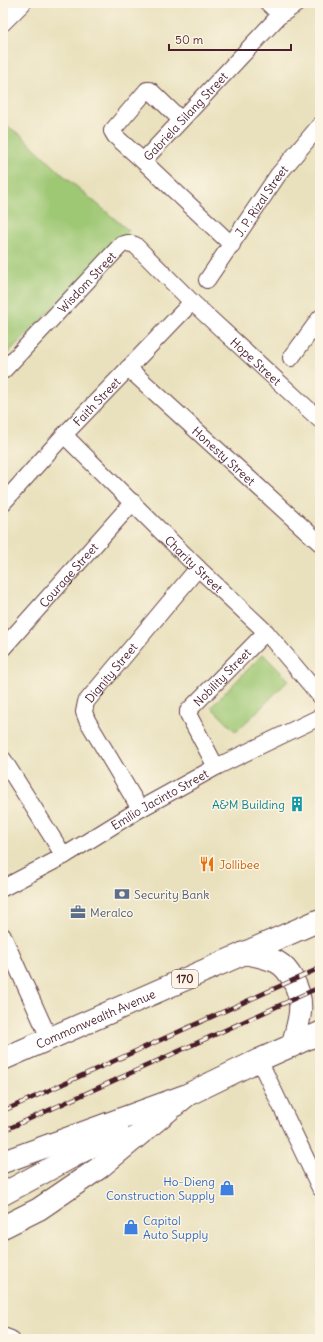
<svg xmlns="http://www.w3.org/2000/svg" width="323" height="1342" viewBox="0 0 323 1342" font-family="Delius,sans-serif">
<rect width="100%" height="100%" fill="#fcf5e5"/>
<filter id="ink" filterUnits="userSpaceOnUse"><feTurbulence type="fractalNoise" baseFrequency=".025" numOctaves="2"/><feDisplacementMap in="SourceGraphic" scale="8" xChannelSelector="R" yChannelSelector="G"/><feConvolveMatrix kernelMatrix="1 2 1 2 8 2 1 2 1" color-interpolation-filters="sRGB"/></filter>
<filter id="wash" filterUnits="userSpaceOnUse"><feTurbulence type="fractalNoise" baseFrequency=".012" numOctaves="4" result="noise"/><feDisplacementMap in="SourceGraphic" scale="16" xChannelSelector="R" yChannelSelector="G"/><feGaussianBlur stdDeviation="0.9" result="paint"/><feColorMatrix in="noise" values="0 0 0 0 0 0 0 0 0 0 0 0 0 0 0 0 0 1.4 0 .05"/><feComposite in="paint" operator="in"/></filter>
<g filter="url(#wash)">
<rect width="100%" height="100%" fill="#e9e1bd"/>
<!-- green -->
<g fill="#9fc874" stroke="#747450">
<path d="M3,123L22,136L63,175L129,231L3,358Z"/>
<path d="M263,654L289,680L236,732L211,707Z"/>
</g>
</g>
<g filter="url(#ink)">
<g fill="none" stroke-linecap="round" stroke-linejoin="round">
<!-- street casing -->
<g stroke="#623c41" stroke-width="18">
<g id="street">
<path d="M268,3L281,15"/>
<path d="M3,23L23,3"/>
<path d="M143,161L115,136L112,131L147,90H150L181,120"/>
<path id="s1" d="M232,245L143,161L278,17L298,3"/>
<path id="s2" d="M207,280L278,175L320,125"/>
<path d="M291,358L320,318"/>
<path id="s3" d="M128,368L320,543"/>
<path id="s4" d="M3,371L121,245L128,243L135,245L192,302L320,420"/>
<path id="s5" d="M64,435L198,568L266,632L320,696"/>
<path id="s6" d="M3,503L64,435L192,302"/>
<path id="s7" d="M3,648L133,502"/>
<path d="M3,759L64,856"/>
<path id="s8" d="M216,767L188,714V711L266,632"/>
<path id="s9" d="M140,809L87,720L84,712L86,702L198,568"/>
<path id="s10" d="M3,888L64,856L140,809L216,767L320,717"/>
<path d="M3,936L49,1038"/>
<path d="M259,1060L320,1188"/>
<path d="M3,1336L11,1339"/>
</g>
</g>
<!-- secondary casing -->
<g stroke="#623c41" stroke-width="24">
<path id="secondary" d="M3,1227L39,1209L99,1168L186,1096"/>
</g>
<!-- primary casing -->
<g stroke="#623c41" stroke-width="24">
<g id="primary">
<path d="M244,953C255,955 267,957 277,962C284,966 289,972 293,980C306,1003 299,1022 292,1046"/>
<path id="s11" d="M3,1059L320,920"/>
<path d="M3,1162L187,1095L259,1060L320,1033"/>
<path d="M3,1194L118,1132"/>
</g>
</g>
<!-- street -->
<use href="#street" stroke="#fff" stroke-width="16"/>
<!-- secondary -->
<use href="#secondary" stroke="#fff" stroke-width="22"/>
<!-- primary -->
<use href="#primary" stroke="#fff" stroke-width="22"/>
<!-- rail casing -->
<g stroke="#4a1f2b" stroke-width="4.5">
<g id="rail">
<path d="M3,1111L320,968"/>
<path d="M3,1131L320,987"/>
</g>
</g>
<!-- rail -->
<use href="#rail" stroke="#fcf5e5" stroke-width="3" stroke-dasharray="9" stroke-linecap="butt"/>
</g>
</g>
<!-- icons -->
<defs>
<g id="building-bare" transform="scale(1.2)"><path d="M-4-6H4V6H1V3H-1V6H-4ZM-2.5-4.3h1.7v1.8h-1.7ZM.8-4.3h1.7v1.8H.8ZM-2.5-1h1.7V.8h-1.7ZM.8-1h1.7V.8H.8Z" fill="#0f9aa8" stroke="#fcf5e5" stroke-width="2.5" paint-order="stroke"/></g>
<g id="restaurant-bare" transform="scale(1.2)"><path d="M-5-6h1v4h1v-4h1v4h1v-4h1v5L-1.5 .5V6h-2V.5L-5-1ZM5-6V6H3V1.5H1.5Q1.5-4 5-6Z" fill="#e8710a" stroke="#fcf5e5" stroke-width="2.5" paint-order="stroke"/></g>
<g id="bank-bare" transform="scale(1.2)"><path d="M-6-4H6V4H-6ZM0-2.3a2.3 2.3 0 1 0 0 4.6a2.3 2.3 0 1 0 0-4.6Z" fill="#5c6f8a" stroke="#fcf5e5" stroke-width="2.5" paint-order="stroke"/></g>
<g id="office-bare" transform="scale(1.2)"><path d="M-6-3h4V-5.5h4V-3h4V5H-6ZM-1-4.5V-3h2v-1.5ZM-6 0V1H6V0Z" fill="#5c6f8a" stroke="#fcf5e5" stroke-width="2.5" paint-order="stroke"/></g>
<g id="shop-bare" transform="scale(1.2)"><path d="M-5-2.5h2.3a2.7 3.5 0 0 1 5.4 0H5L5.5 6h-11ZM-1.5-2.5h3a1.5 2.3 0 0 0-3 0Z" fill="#3f7fe0" stroke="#fcf5e5" stroke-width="2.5" paint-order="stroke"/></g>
</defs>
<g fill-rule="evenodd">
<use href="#building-bare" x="297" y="804"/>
<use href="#restaurant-bare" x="207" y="864"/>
<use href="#bank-bare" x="122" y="894"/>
<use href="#office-bare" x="78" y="912"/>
<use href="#shop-bare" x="227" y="1188"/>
<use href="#shop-bare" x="131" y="1227"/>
</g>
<g text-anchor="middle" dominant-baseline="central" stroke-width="3" stroke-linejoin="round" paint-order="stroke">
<!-- shield labels -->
<rect fill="#fcf5e5" stroke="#7f5f63" stroke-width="1" x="172" y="970" width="26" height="18" rx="3"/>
<g font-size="11" font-weight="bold" fill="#4a1f2b">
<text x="185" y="979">170</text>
</g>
<!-- street labels -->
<g font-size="12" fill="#4a1f2b" stroke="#fcf5e5">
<text stroke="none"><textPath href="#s1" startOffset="184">Gabriela Silang Street</textPath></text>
<text stroke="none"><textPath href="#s2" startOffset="96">J. P. Rizal Street</textPath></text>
<text stroke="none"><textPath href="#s4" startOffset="122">Wisdom Street</textPath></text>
<text stroke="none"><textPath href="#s4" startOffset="355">Hope Street</textPath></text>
<text stroke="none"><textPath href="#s6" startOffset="138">Faith Street</textPath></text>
<text stroke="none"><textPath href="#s3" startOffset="130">Honesty Street</textPath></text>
<text stroke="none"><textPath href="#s5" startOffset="183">Charity Street</textPath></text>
<text stroke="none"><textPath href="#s7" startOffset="98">Courage Street</textPath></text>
<text stroke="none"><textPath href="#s9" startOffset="161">Dignity Street</textPath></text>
<text stroke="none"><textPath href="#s8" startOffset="111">Nobility Street</textPath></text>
<text stroke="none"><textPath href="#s10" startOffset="180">Emilio Jacinto Street</textPath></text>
<text stroke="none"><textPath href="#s11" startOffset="101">Commonwealth Avenue</textPath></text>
</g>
<!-- culture labels -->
<g font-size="12" fill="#0d838f" stroke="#fcf5e5" text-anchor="end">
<text x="285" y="804">A&amp;M Building</text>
</g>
<!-- food labels -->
<g font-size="12" fill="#c56008" stroke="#fcf5e5" text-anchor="start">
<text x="219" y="864">Jollibee</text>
</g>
<!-- service labels -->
<g font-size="12" fill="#4e5e75" stroke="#fcf5e5" text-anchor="start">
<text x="134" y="894">Security Bank</text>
<text x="90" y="912">Meralco</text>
</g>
<!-- shop labels -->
<g font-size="12" fill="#366cbe" stroke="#fcf5e5" text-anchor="end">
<text x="215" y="1181">Ho-Dieng<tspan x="215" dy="14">Construction Supply</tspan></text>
<text x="143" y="1220" text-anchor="start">Capitol<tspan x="143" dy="14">Auto Supply</tspan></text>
</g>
</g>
<!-- margin -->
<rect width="323" height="1342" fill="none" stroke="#fcf5e5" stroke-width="16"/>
<!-- scale -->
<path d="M169 44v6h122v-6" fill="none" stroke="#4a1f2b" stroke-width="2"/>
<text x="175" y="44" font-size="12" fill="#4a1f2b" stroke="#fcf5e5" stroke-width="3" paint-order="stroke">50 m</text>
</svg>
